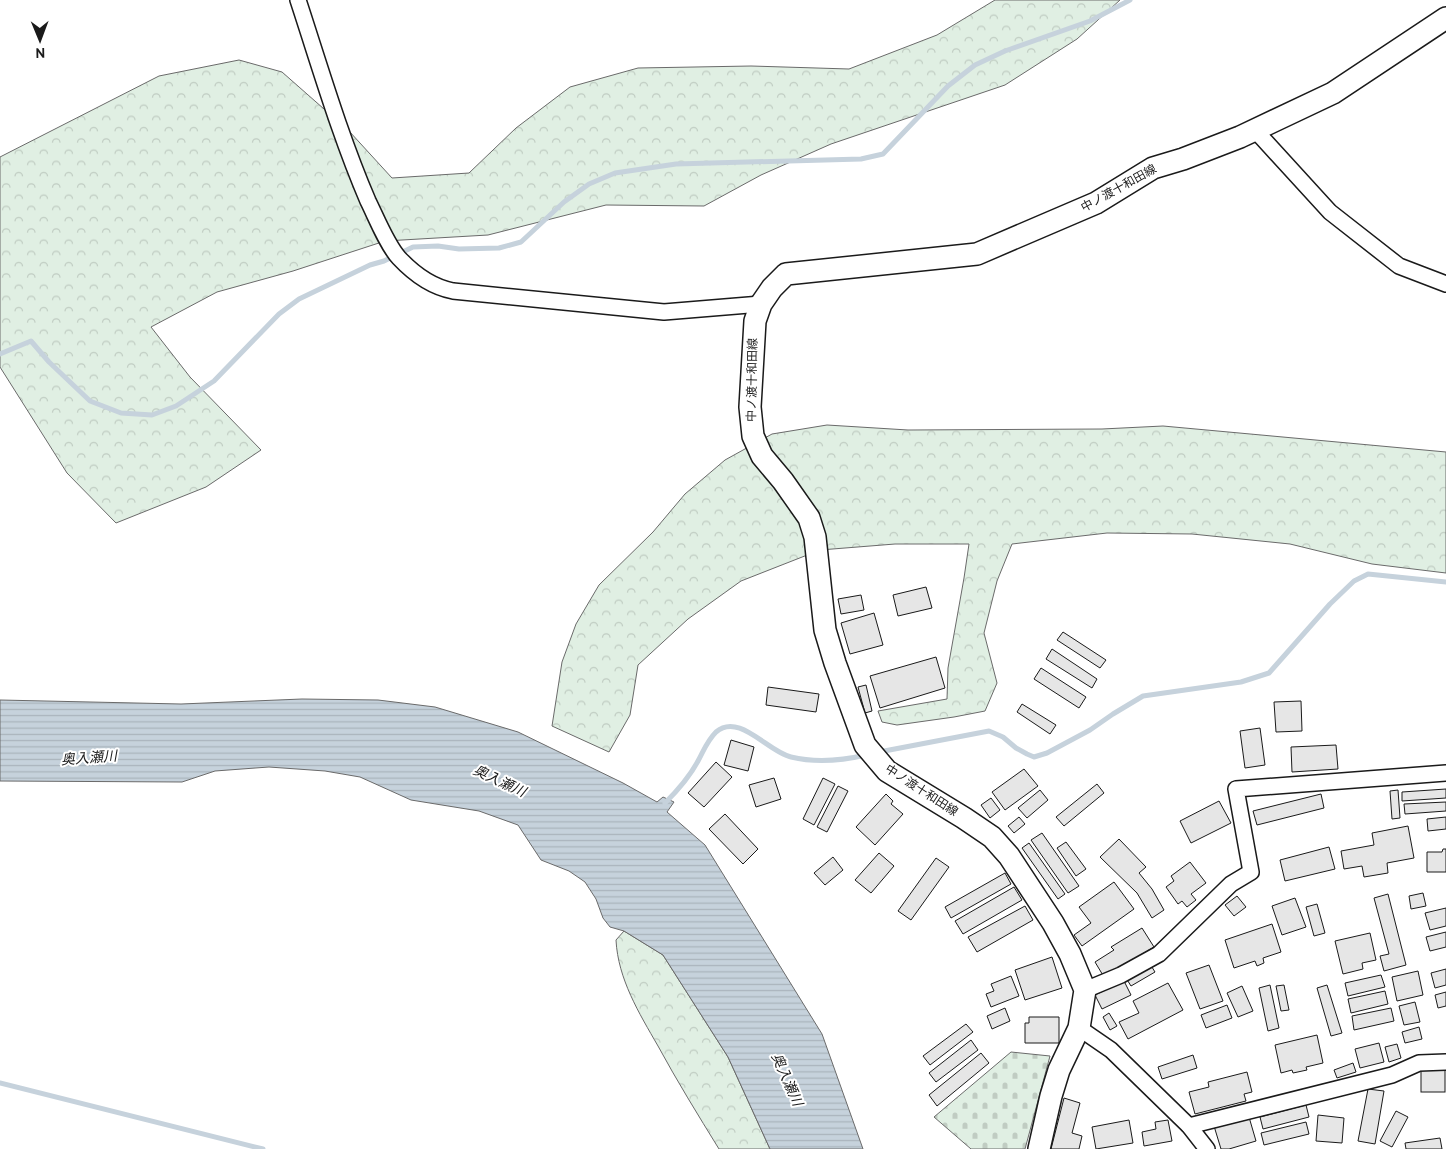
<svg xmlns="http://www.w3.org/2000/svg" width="1446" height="1149" viewBox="0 0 1446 1149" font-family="Overpass,'Noto Sans JP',sans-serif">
<defs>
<pattern id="forest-crowns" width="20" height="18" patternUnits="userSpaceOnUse" patternTransform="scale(1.25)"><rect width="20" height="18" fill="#e0efe3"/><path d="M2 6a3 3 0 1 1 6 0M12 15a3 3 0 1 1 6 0" fill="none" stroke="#c0ccc2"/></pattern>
<pattern id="cemetery-stones" width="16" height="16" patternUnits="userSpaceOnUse" patternTransform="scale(1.25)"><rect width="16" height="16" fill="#e0efe3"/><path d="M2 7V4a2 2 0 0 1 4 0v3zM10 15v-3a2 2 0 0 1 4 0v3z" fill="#c0ccc2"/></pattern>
<pattern id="water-rules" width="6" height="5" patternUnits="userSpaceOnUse" patternTransform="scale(1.25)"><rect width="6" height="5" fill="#c6d2dc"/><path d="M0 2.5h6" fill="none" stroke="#aab4bc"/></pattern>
</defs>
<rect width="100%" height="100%" fill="#fff"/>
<!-- forest -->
<g fill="url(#forest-crowns)" stroke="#6a6a6a">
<path d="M995,0H1120L1077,39L1005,85L831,144L761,175L704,206L606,205L488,235L385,241L293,271L217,292L151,327L190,377L261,450L206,487L116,523L67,473L0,367V157L159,76L239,60L282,72L349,131L392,178L469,173L516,128L570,87L638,68L751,66L849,69L937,35Z"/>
<path d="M827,425L908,430L1102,429L1163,426L1446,452V573L1372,564L1290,544L1192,534L1107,533L1012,544L997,581L984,633L997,683L985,711L954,717L897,725L882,722L878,711L947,699L948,668L964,578L969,544H895L820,550L741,581L688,619L638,665L630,715L609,752L552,726L562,662L576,624L599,585L653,532L685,494L725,460L772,434Z"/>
<path d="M624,931L663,955L728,1057L770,1149H719C698,1115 677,1081 658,1046C639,1013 618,979 616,940Z"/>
</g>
<!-- cemetery -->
<path fill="url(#cemetery-stones)" stroke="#6a6a6a" d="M1011,1052L1050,1056L1025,1149H971L934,1117Z"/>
<!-- water -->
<path fill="url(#water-rules)" stroke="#6a6a6a" d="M302,699L378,700L435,707L518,732L623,783L657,802L663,797L674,802L667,812L705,845L822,1034L863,1149H770L728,1057L663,955L624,931L610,927L603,918L596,899L585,882L569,871L541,860L518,825L479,811L411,800L360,777L325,771L269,767L215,771L182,782L0,781V700L181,704Z"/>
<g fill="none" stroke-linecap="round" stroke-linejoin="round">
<!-- stream -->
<g stroke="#c6d2dc" stroke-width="5">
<path d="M0,354L31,341L49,362L90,401L121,413L152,415L176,406L214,381L279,314L299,299L370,265L384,261L413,247L438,246L459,249L499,248L521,242L564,202L589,184L615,173L676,164L861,159L883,154L948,86L975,65L1005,51L1090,21L1130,0"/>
<path d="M879,752L989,731L1003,737L1016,748L1027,754L1034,757L1047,753L1090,730L1113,714L1143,696L1241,682L1269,673L1330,604L1354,581L1368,574L1446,582"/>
<path d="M665,803C677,791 690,776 698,761C704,750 707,741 716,732C739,712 768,752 791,757C816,763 840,761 866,755"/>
<path d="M0,1083L263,1149"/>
</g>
</g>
<!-- building -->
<g fill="#e6e6e6" stroke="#1a1a1a">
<path d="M926,587L932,608L898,616L893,595Z"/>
<path d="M861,595L864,610L841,614L838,599Z"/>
<path d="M874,613L883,645L850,654L841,623Z"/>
<path d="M1063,632L1106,660L1100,668L1057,640Z"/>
<path d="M1052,649L1097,679L1092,688L1046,659Z"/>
<path d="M936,657L945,688L880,708L870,676Z"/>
<path d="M1041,668L1086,697L1079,708L1034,679Z"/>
<path d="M866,685L872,711L865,713L858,687Z"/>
<path d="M768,687L819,694L816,712L766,705Z"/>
<path d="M1301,701L1302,731L1276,732L1274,702Z"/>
<path d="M1022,704L1056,725L1050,734L1017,712Z"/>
<path d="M1260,728L1265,765L1245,768L1240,731Z"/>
<path d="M731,740L754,747L748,771L724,765Z"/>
<path d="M1336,745L1338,769L1292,772L1291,747Z"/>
<path d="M716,762L732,777L704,807L688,793Z"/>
<path d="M1024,769L1038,786L1005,810L992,792Z"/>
<path d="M774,778L781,799L756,807L749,785Z"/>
<path d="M823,778L835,784L814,825L803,819Z"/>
<path d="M1097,784L1104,793L1064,826L1056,817Z"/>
<path d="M838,786L848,791L827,832L817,827Z"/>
<path d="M1446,789V798L1402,801V792Z"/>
<path d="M1040,790L1048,800L1027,818L1018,808Z"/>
<path d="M1398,790L1400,818L1392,819L1390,791Z"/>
<path d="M886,794L893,801L891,804L903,814L875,845L856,827Z"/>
<path d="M1321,794L1324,808L1257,825L1253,811Z"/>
<path d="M991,798L1000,810L990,818L981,805Z"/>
<path d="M1219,801L1231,823L1191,843L1180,821Z"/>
<path d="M1446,802V811L1405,814L1404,804Z"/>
<path d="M725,814L758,849L743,864L709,829Z"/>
<path d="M1019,817L1025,824L1014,833L1008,826Z"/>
<path d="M1446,817V829L1428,831L1427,819Z"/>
<path d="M1408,826L1414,858L1387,863L1388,873L1364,877L1362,866L1344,869L1341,851L1374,845L1372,833Z"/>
<path d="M1042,833L1079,886L1068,893L1031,840Z"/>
<path d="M1119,839L1146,867L1139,873L1152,889L1164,910L1152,918L1137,893L1100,857Z"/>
<path d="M1066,842L1086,869L1076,876L1057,848Z"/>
<path d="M1029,843L1065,894L1058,899L1022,848Z"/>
<path d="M1329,847L1335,869L1285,881L1280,860Z"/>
<path d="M1443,849H1446V872H1427V852H1442Z"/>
<path d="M879,853L894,866L871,893L855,880Z"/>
<path d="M833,857L843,870L825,885L814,873Z"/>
<path d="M936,858L949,867L911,920L898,911Z"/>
<path d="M1190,862L1206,883L1191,894L1196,900L1187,907L1182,901L1178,904L1166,887L1174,881L1171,876Z"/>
<path d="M1005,873L1011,884L951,918L945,907Z"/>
<path d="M1114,882L1134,909L1082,946L1074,935L1091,923L1079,907Z"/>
<path d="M1014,887L1022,900L963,934L955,921Z"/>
<path d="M1423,893L1426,906L1411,909L1409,896Z"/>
<path d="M1388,894L1406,965L1384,971L1380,956L1389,954L1374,898Z"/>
<path d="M1237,896L1246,907L1234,916L1225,905Z"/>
<path d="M1295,898L1306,927L1282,935L1272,906Z"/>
<path d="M1317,904L1325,933L1314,936L1306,907Z"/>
<path d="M1025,906L1033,920L977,952L968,937Z"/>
<path d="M1446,908V926L1430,930L1425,913Z"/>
<path d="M1272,924L1281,952L1263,958L1264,963L1257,966L1255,961L1234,968L1225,940Z"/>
<path d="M1142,928L1154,947L1104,977L1095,962L1114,950L1111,947Z"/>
<path d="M1446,932V947L1430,951L1426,937Z"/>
<path d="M1370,933L1376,960L1362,963L1363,969L1343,974L1335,941Z"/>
<path d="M1052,957L1062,988L1025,1000L1015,970Z"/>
<path d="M1150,964L1155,972L1131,986L1126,978Z"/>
<path d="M1209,965L1223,1001L1200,1009L1186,973Z"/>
<path d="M1446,969V985L1435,988L1431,973Z"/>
<path d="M1418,971L1423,995L1397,1001L1392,977Z"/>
<path d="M1381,975L1385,987L1348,996L1345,983Z"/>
<path d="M1011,976L1019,996L991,1007L986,994L994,991L991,984Z"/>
<path d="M1124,981L1131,995L1102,1009L1095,995Z"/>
<path d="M1168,983L1183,1010L1128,1039L1119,1022L1139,1013L1133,1001Z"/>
<path d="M1270,985L1279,1028L1268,1031L1259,988Z"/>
<path d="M1284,985L1289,1010L1281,1011L1276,986Z"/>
<path d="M1327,985L1342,1033L1331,1036L1317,988Z"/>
<path d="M1242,986L1253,1011L1238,1017L1227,993Z"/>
<path d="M1385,991L1388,1004L1351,1013L1348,999Z"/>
<path d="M1446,992V1006L1438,1008L1435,995Z"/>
<path d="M1415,1002L1420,1022L1404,1025L1399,1006Z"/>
<path d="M1227,1005L1232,1018L1206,1028L1201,1015Z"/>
<path d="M1005,1008L1010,1021L992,1029L987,1016Z"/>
<path d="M1391,1008L1394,1021L1354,1030L1352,1016Z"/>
<path d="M1109,1013L1117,1026L1110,1030L1103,1017Z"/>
<path d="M1029,1017H1059V1043H1025V1023H1029Z"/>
<path d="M966,1024L973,1032L930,1065L923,1056Z"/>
<path d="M1419,1027L1422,1039L1405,1043L1402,1032Z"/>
<path d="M1317,1035L1323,1063L1306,1067L1307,1070L1293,1073L1292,1070L1281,1073L1275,1045Z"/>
<path d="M971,1040L978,1050L936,1082L929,1073Z"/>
<path d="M1379,1043L1384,1062L1360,1068L1355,1049Z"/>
<path d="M1397,1044L1401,1058L1389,1062L1385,1047Z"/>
<path d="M981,1053L989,1063L937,1106L929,1095Z"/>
<path d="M1193,1055L1197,1068L1162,1079L1158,1067Z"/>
<path d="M1353,1063L1356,1072L1337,1078L1334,1070Z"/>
<rect x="1421" y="1070" width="24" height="22"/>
<path d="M1247,1072L1252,1092L1244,1094L1246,1101L1195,1114L1189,1092L1209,1087L1208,1082Z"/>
<path d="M1368,1089L1384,1091L1375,1144L1358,1141Z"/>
<path d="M1064,1098L1080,1103L1072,1133L1082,1136L1079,1149H1051Z"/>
<path d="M1306,1105L1309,1117L1263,1129L1260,1117Z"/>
<path d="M1396,1111L1408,1117L1392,1147L1380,1141Z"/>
<path d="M1318,1115L1344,1118L1342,1143L1316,1141Z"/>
<path d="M1249,1117L1256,1141L1229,1149H1221L1214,1126Z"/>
<path d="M1129,1120L1133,1143L1096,1149L1092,1127Z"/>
<path d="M1168,1120L1172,1141L1144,1146L1142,1132L1156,1129L1155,1122Z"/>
<path d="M1306,1122L1309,1134L1264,1145L1261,1133Z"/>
<path d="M1440,1138L1442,1149H1406L1405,1143Z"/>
</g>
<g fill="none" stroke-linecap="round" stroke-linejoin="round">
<!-- minor casing -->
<g stroke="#1a1a1a" stroke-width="18">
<g id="minor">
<path d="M298,0C320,67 340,136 368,201C376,217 387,245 399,258C414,274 432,287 453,291L664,312L761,304"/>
<path d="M1255,130L1330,212L1399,266L1446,284"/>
<path d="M1085,990L1121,975L1159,954L1231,884L1251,872L1236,789L1446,773"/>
<path d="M1079,1028L1111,1050L1189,1126L1207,1149"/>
<path d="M1189,1126L1392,1075L1419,1063L1446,1062"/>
</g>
</g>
<!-- secondary casing -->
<g stroke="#1a1a1a" stroke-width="24">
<path id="secondary" d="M1039,1149L1051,1096L1059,1070L1079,1028L1085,990L1070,954L1053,923L1009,856L992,837L964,818L887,771L865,745L835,663L825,630L815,537L809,518L783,481L762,456L753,436L750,407L755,321L761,304L772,288L786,274L977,254L1096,203L1153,168L1183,159L1240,137L1333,93L1446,18"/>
</g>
<!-- minor -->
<use href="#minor" stroke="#fff" stroke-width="15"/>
<!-- secondary -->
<use href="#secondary" stroke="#fff" stroke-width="21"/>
</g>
<g text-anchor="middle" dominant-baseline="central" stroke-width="4" stroke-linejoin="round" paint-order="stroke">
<!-- street labels -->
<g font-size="12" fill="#1a1a1a" stroke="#fff">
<text transform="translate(1119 189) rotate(-29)">中ノ渡十和田線</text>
<text transform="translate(753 380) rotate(-89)">中ノ渡十和田線</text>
<text transform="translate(921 791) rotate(33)">中ノ渡十和田線</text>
</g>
<!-- water labels -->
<g font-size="14" font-style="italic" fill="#1a1a1a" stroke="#fff">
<text transform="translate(89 759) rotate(-4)">奥入瀬川</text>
<text transform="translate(499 782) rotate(25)">奥入瀬川</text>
<text transform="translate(786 1080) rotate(66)">奥入瀬川</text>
</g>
</g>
<!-- north arrow -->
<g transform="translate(40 40) rotate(179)" stroke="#ffffff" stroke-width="4" paint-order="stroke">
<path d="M0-4L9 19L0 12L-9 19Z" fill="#1a1a1a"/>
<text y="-8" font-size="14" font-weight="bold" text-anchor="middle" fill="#1a1a1a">N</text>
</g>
</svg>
